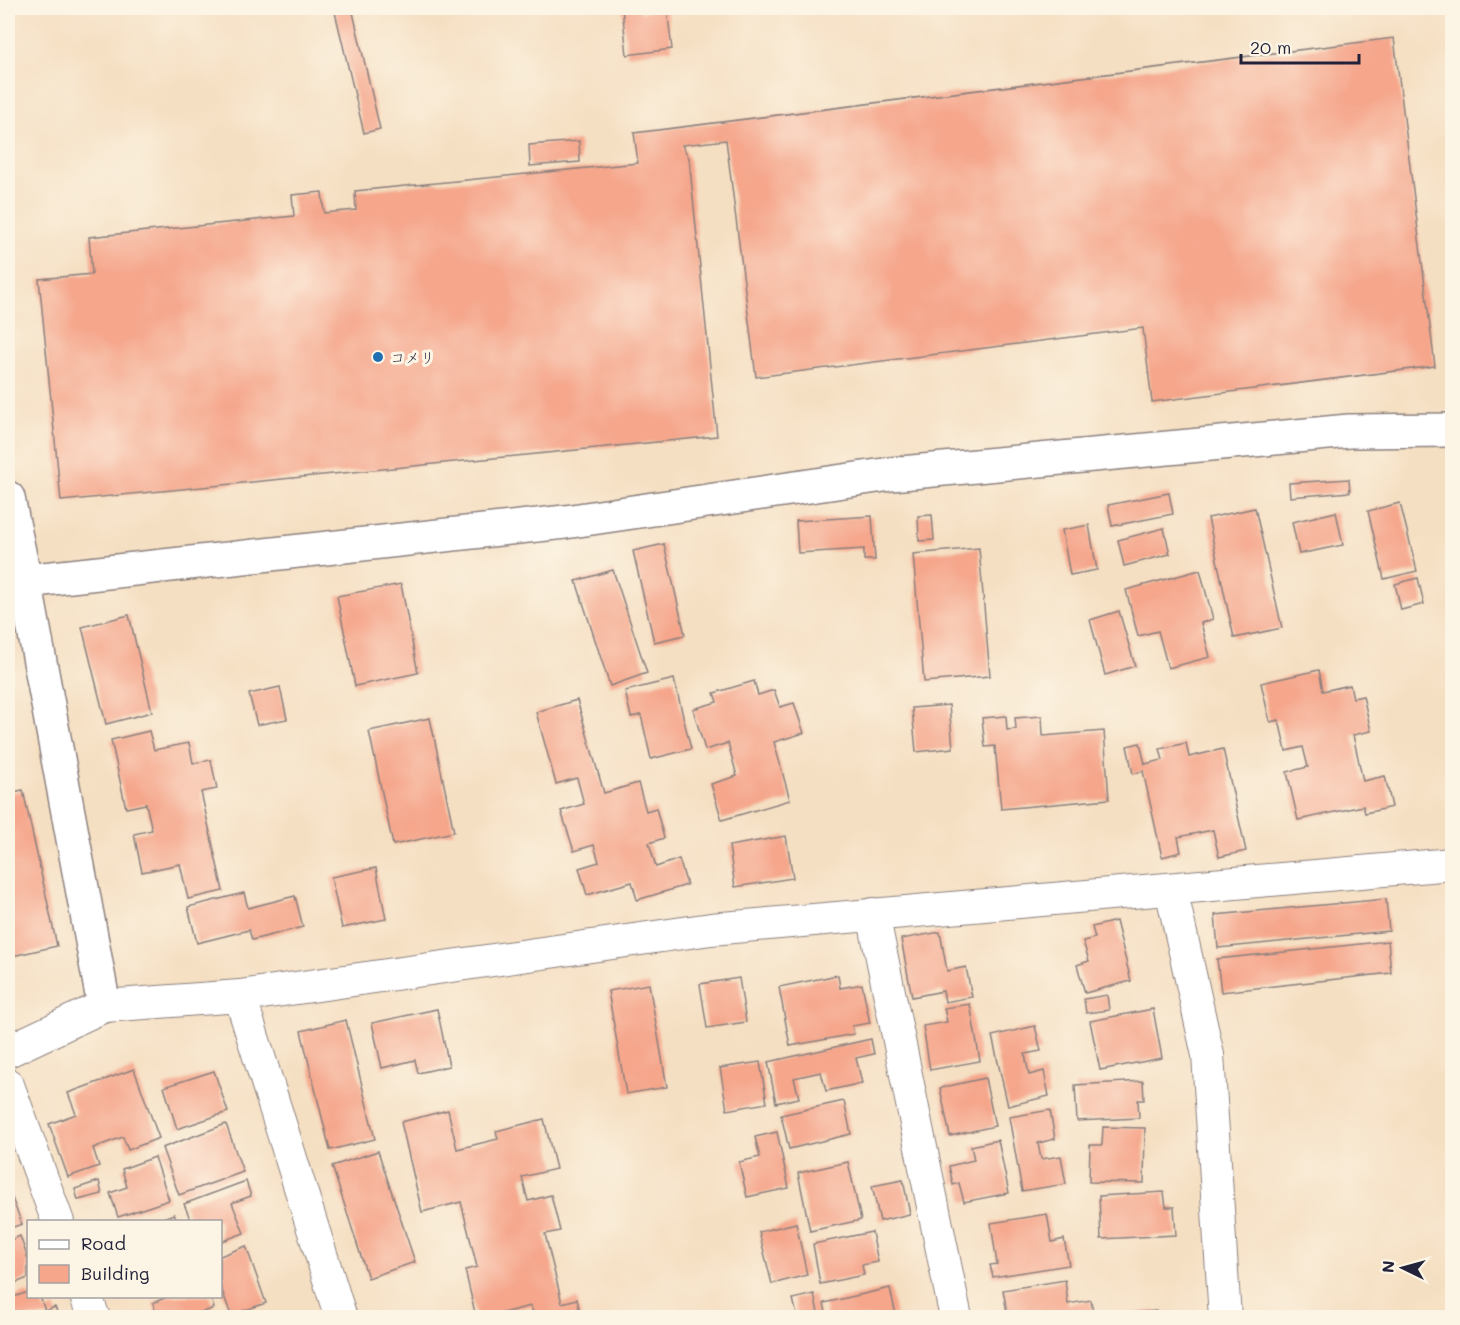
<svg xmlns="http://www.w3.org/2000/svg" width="1460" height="1325" viewBox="0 0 1460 1325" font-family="Mali,'Klee One',sans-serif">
<rect width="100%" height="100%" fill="#fcf5e5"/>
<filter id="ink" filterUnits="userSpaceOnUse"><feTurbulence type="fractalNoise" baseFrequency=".0167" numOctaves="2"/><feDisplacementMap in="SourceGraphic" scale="12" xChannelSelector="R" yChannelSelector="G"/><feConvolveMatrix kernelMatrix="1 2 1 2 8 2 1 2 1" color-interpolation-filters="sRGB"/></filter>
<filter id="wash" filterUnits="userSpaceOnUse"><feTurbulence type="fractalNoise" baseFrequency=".008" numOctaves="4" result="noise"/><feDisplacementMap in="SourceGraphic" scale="24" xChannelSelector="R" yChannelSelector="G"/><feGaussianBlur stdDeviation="1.35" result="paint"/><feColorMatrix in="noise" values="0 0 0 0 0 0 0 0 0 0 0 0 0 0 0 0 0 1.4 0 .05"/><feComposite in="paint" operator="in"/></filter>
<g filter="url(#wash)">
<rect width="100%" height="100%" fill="#f5dfc2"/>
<g id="blocks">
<!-- building -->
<g fill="#f5a68b">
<path d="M334,8H352L380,129L364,133Z"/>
<path d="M622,8H640V12L667,9L672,49L627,55Z"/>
<path d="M927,8H946V9L928,12Z"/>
<path d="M1394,38L1435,366L1152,402L1143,328L756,377L726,140L682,145L689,158L717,436L61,501L39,279L92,274L89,237L294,216L292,195L322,192L324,213L356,210L355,191L638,163L634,133Z"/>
<path d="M579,141L580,162L530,166L529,145Z"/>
<path d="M1349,479L1350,492L1290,497L1289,483Z"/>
<path d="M1169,493L1173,514L1112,526L1108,505Z"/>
<path d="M1400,503L1417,571L1384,579L1368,511Z"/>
<path d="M1255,508L1282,628L1234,638L1208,518Z"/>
<path d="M1336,512L1343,545L1299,554L1292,522Z"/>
<path d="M932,515L934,540L919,541L918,516Z"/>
<path d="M872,516L875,560H864V549L798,553L796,521Z"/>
<path d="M1089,525L1097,570L1070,575L1062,530Z"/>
<path d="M1164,528L1170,554L1124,566L1118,540Z"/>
<path d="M664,544L685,635L654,642L633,551Z"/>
<path d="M979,548L990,676L924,682L913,554Z"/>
<path d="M613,570L647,673L610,686L576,581Z"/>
<path d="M1200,570L1213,619L1201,623L1210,657L1168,668L1158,631L1138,636L1126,590Z"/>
<path d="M1418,578L1424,604L1401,610L1395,584Z"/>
<path d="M401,584L418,673L355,686L337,596Z"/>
<path d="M1119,611L1135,666L1105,675L1090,620Z"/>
<path d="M129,615L152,712L106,724L82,627Z"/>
<path d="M1319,670L1323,691L1350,685L1353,698L1363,696L1371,731L1353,735L1363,781L1385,776L1392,807L1365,813L1363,806L1298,820L1287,772L1308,767L1303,747L1286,751L1279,720L1270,722L1261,683Z"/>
<path d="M674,679L691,749L651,759L641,715L631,717L625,691Z"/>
<path d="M754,681L758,695L774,690L780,707L794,703L804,733L774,742L790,800L722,820L711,784L737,776L728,743L705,750L693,709L717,702L714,693Z"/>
<path d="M280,687L287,719L257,725L249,694Z"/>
<path d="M577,700L604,793L638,783L646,811L656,808L664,838L649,843L656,867L679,859L687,885L637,900L632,882L587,895L579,868L599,862L594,845L574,851L561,811L584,804L577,778L556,784L536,712Z"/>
<path d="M949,705L953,748L916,752L912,708Z"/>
<path d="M1006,716L1007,730L1016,729L1015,718L1042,716L1043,736L1104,731L1109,799L1001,809L995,746L985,747L982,718Z"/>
<path d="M430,718L454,832L393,845L369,731Z"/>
<path d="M149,731L154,750L189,743L193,763L211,760L217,789L201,792L223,891L188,899L180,864L142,872L134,834L152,830L146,804L126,808L111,740Z"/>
<path d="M1140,743L1145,764L1163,760L1160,749L1186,743L1189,757L1223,749L1246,851L1219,857L1213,830L1178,837L1181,852L1162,857L1143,771L1133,774L1127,746Z"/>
<path d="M23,790L57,946L8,957V793Z"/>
<path d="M786,836L793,878L735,887L729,846Z"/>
<path d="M376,868L386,919L342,928L331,877Z"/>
<path d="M244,893L248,908L295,896L303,927L252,940L249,930L197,943L188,907Z"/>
<path d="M1386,899L1389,931L1218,948L1215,915Z"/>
<path d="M1116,921L1131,981L1085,993L1077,965L1089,961L1083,941L1095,938L1092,927Z"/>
<path d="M940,932L947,971L966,967L972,997L945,1002L943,991L912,997L901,939Z"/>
<path d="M1388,941L1391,973L1221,992L1217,959Z"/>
<path d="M838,975L840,988L862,984L870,1023L852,1026L854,1034L790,1046L779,987Z"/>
<path d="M739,978L746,1022L707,1028L700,984Z"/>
<path d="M649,984L667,1087L626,1094L608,991Z"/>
<path d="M1107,995L1109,1010L1086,1013L1084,999Z"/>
<path d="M970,1004L980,1061L930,1070L923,1026L947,1022L944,1008Z"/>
<path d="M437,1009L449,1066L418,1073L415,1060L382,1068L372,1023Z"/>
<path d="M1153,1009L1162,1058L1100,1070L1090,1021Z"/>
<path d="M346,1020L375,1139L330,1150L301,1031Z"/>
<path d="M1035,1026L1041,1051L1025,1054L1029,1075L1044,1071L1049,1096L1008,1106L992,1036Z"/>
<path d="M871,1039L874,1054L856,1058L862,1083L826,1091L821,1072L794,1078L799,1098L776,1103L768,1062Z"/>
<path d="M760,1062L767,1103L727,1110L720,1068Z"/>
<path d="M134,1069L159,1138L128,1150L123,1137L93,1148L99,1166L68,1177L49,1124L76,1114L68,1093Z"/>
<path d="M214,1071L228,1112L177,1129L164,1087Z"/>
<path d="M985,1078L995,1126L950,1136L940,1088Z"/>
<path d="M1143,1081L1144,1100H1138L1139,1118L1077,1121L1075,1085Z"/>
<path d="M844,1101L851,1134L789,1149L781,1115Z"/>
<path d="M448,1110L457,1149L498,1139L496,1131L544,1119L556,1169L522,1177L528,1201L551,1195L560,1231L545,1234L562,1303L577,1299L581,1317H534L531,1306L486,1317H476L465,1270L477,1267L461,1202L422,1212L401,1122Z"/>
<path d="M1050,1110L1055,1139L1038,1143L1041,1159L1061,1156L1066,1184L1022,1191L1009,1117Z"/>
<path d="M226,1124L243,1172L179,1195L162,1148Z"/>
<path d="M1103,1127L1145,1128L1144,1183L1089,1182L1090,1145H1102Z"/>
<path d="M777,1132L789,1188L747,1197L739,1162L760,1157L755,1137Z"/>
<path d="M998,1140L1009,1193L964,1202L959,1183L953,1185L949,1166L974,1160L971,1146Z"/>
<path d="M378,1151L415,1262L368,1278L332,1166Z"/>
<path d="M155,1157L169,1200L118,1217L110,1193L127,1187L122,1169Z"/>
<path d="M848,1162L861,1220L810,1231L798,1173Z"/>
<path d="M903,1180L910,1214L880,1221L872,1186Z"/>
<path d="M99,1181L102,1194L78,1200L75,1189Z"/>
<path d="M246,1181L251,1196L232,1203L244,1233L220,1242V1221H191L184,1204Z"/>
<path d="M8,1188L22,1224L8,1229Z"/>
<path d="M1164,1192L1166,1207H1174L1176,1235L1101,1239L1099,1196Z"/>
<path d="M174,1214L178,1221H155Z"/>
<path d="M1047,1214L1052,1242L1064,1239L1069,1265L993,1277L990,1265L997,1264L991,1223Z"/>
<path d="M796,1223L807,1275L772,1284L759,1232Z"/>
<path d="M872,1232L878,1262L862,1265L864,1275L820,1284L813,1244Z"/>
<path d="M20,1236L28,1259V1278L8,1286V1241Z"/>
<path d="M246,1246L266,1303L231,1315L220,1285V1256Z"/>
<path d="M1065,1280L1068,1304L1091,1300L1094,1317H983L1007,1312L1003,1290Z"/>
<path d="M890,1288L896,1315L883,1317H827L824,1303Z"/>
<path d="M28,1292V1296H40L45,1311L55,1307L59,1317H8V1299Z"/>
<path d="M814,1294L819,1317H790L797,1315L793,1299Z"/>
<path d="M169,1296H210L214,1308L190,1317H144L156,1313L153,1303Z"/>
<path d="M1156,1311V1317H1105V1315Z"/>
</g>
</g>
</g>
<g filter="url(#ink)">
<use href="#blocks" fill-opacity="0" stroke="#8c807e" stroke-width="1.5"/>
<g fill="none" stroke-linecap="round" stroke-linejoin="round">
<!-- street casing -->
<g stroke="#8c807e" stroke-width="34">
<g id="street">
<path d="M1171,889L1208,1055L1225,1318"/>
<path d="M873,914L956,1318"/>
<path d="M240,996L341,1318"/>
<path d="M8,1051L104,1006L240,996L711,929L1452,864"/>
<path d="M8,1085L58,1222"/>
<path d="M86,1296L94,1318"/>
</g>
</g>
<!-- secondary casing -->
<g stroke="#8c807e" stroke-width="36">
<g id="secondary">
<path d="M8,498L25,581L104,1006"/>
<path d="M8,584L25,581L565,522L891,474L1349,431L1452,430"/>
</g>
</g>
<!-- street -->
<use href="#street" stroke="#fff" stroke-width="32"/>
<!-- secondary -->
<use href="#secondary" stroke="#fff" stroke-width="33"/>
</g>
</g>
<!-- markers -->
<circle fill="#1f6fb2" stroke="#fcf5e5" stroke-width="2" cx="378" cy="357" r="6"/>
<g text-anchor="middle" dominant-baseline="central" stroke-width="6" stroke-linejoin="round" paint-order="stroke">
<!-- poi labels -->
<g font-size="15" fill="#22223b" stroke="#fcf5e5" text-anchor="start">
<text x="390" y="357">コメリ</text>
</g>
</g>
<!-- margin -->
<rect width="1460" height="1325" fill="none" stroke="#fcf5e5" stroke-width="30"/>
<!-- legend -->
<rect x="27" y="1220" width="195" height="78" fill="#fcf5e5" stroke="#a5a1a1" stroke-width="1.5"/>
<rect x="39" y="1240" width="30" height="9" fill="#ffffff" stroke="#a5a1a1" stroke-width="1.5"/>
<text x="81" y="1250" font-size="18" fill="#22223b">Road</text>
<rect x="39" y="1265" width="30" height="18" fill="#f5a68b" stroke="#a5a1a1" stroke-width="1.5"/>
<text x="81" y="1280" font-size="18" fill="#22223b">Building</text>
<!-- north arrow -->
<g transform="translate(1403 1268) rotate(275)" stroke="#fcf5e5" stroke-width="4.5" paint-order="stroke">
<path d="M0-4.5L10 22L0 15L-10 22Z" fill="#22223b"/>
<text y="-9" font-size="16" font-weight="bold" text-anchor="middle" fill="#22223b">N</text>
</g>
<!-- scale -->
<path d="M1241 54v9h118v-9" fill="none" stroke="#22223b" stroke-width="3"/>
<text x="1250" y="54" font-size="18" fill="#22223b" stroke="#fcf5e5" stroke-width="4.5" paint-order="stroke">20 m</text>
</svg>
